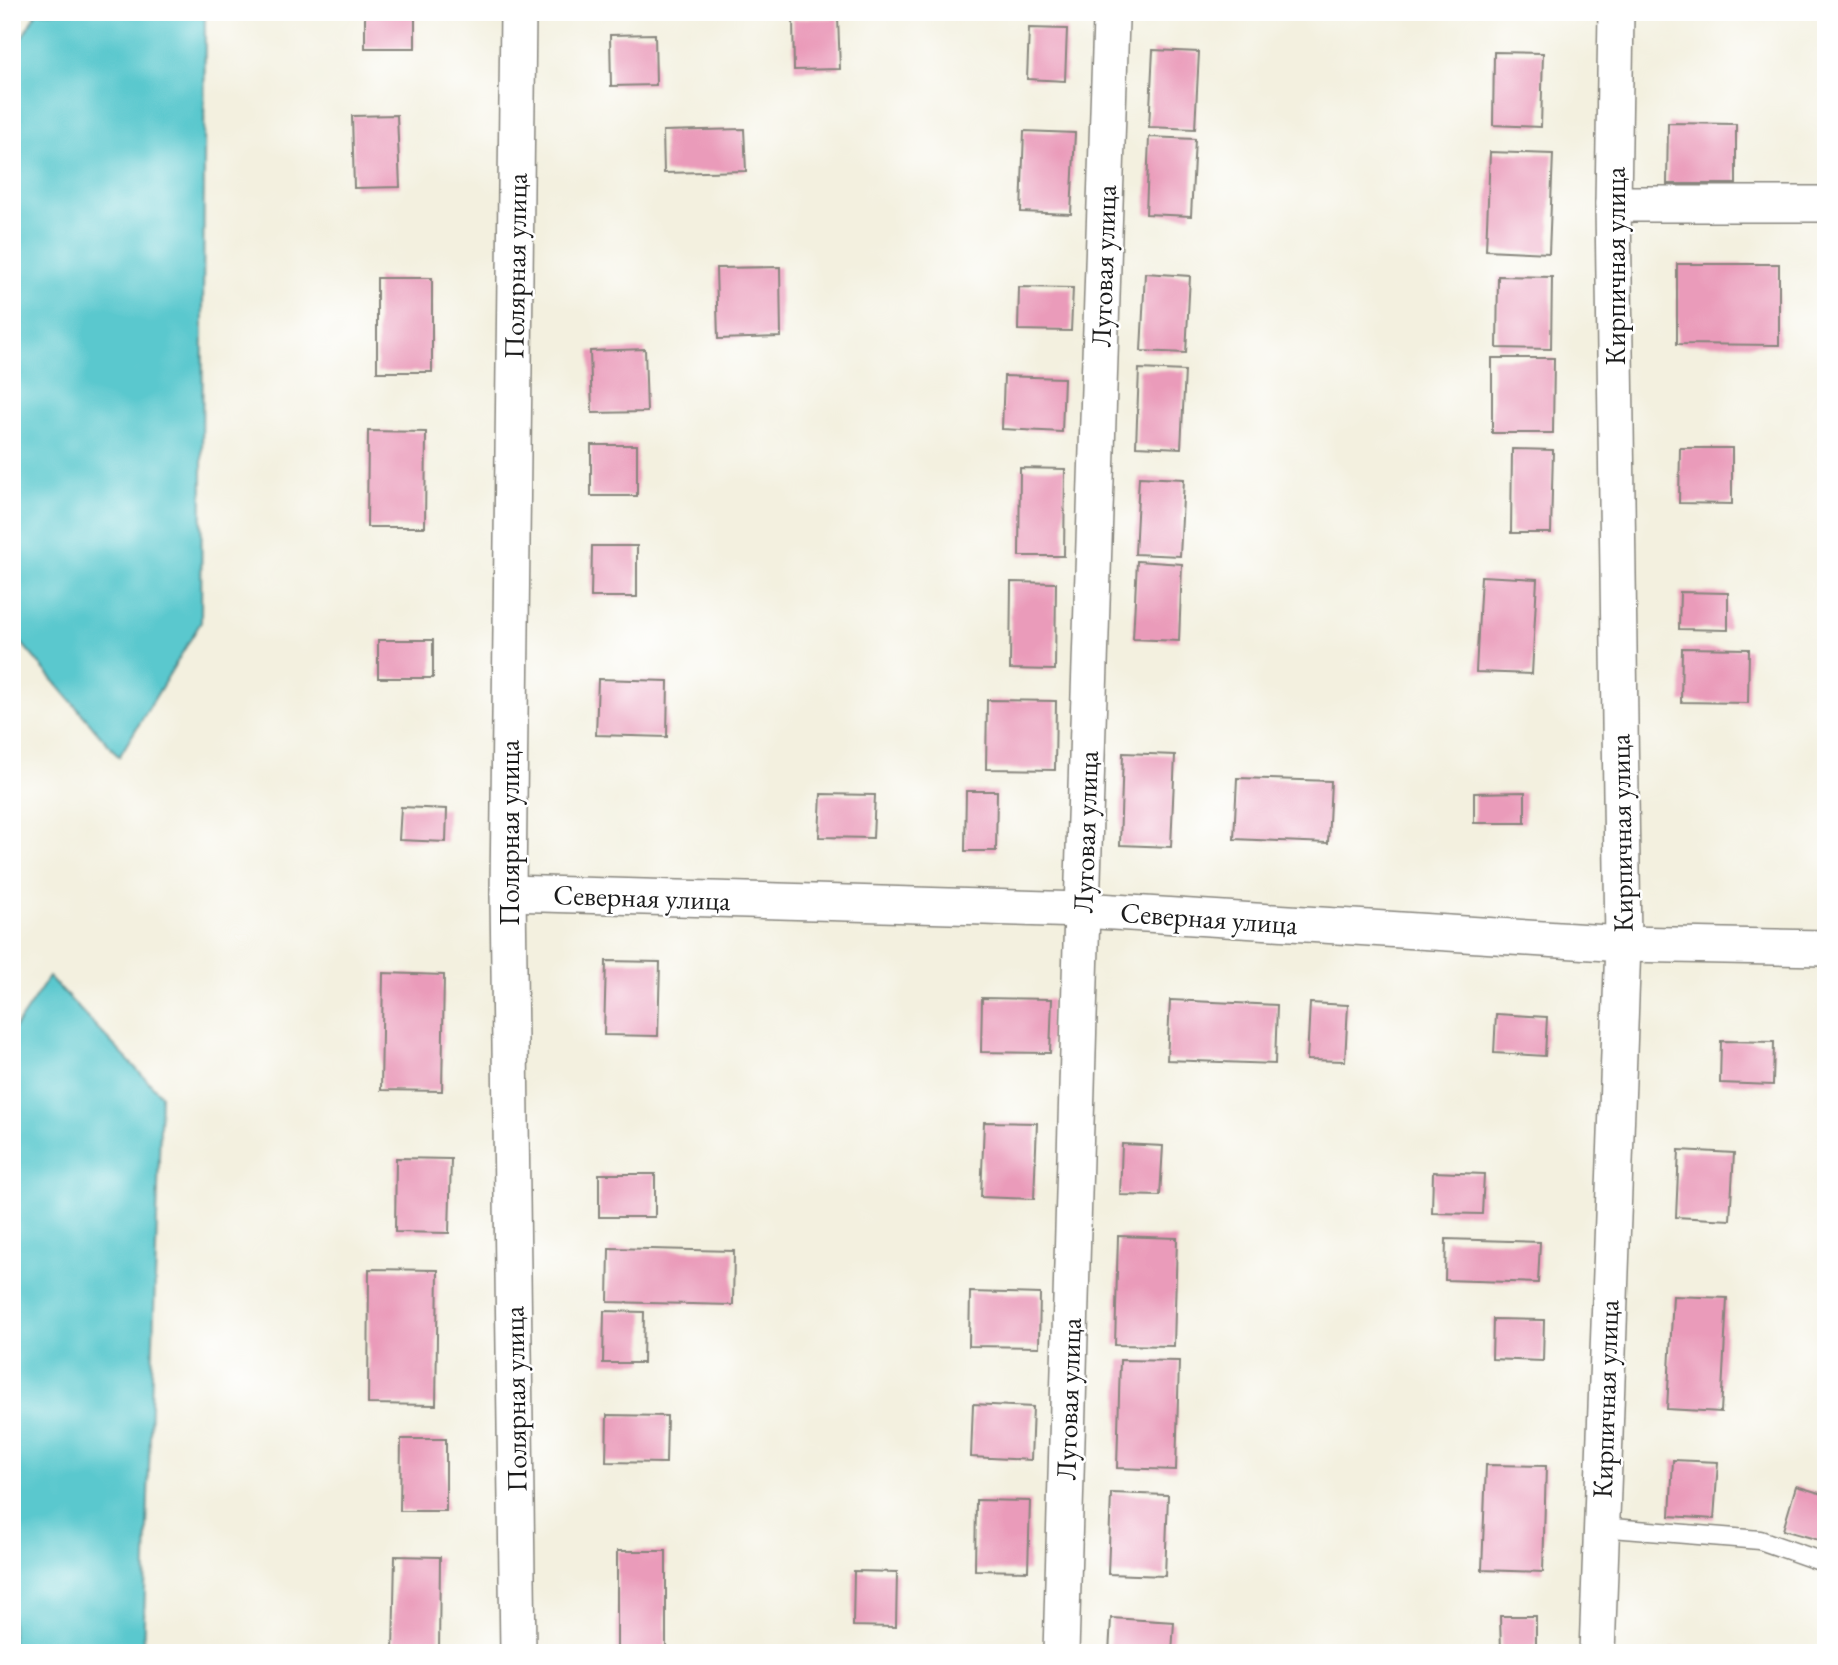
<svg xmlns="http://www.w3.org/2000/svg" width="1838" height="1665" viewBox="0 0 1838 1665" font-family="'EB Garamond',serif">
<rect width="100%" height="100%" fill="#fff"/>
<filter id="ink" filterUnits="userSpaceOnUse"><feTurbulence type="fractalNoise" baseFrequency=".0143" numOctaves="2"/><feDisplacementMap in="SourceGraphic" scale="14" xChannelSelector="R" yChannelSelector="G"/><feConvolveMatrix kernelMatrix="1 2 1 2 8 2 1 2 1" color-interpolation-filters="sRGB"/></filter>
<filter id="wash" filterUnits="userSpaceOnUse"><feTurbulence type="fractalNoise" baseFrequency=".00686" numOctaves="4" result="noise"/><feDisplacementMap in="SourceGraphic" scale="28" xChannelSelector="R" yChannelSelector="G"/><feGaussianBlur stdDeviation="1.57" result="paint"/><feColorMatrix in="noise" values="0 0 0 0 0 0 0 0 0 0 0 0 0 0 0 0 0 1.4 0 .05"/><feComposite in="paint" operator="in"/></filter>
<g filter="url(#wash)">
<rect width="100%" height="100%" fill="#f3f0df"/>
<!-- water -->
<g fill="#5ac8ce" stroke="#3b7275" stroke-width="2">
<path d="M37,12H205L201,622L119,757L12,632V54Z"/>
<path d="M49,977L161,1095L143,1653H12V1032Z"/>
</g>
<g id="blocks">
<!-- building -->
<g fill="#ea9bba">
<rect x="365" y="14" width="50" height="34"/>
<path d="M838,18L840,69L794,70L793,19Z"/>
<path d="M1029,28L1067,29L1065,81L1027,79Z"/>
<path d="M655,34L656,85L611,86L610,35Z"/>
<path d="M1153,50L1199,52L1195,129L1149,127Z"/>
<path d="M1494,52L1543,53L1541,127L1493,125Z"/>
<path d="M397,115L400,187L354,188L352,116Z"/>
<path d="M1668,123L1736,124V184H1667Z"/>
<path d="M744,129L746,171L664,173L663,131Z"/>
<path d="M1024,131L1075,133L1071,214L1021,212Z"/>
<path d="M1149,137L1195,139L1191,216L1146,214Z"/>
<path d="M1490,152L1553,154L1549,253L1486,250Z"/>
<path d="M1677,264H1779V345L1677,344Z"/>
<path d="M780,267L781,337L718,339L716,268Z"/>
<path d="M1145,273L1190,276L1186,353L1141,351Z"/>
<path d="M1498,276L1552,277L1551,349L1497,348Z"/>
<rect x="377" y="278" width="55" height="94"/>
<path d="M1019,287L1073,288L1071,331L1018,330Z"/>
<path d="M645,349L647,412L592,413L590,351Z"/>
<path d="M1492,358H1554L1553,433H1492Z"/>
<path d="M1139,369L1185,371L1181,448L1136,446Z"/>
<path d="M1004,376L1064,378L1062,432L1002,429Z"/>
<path d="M368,431L426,432L425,527H367Z"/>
<rect x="591" y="445" width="46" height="51"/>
<path d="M1680,448H1732V504L1679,503Z"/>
<path d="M1512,449L1553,450L1551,533H1511Z"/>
<path d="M1020,468L1065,469L1064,556H1019Z"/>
<path d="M1139,477L1184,479L1180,556L1135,554Z"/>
<path d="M592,546H637V597H591Z"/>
<path d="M1137,561L1182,564L1179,641L1133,639Z"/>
<path d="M1481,576L1537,579L1532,674L1476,672Z"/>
<path d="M1011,582L1056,583L1055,670L1010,669Z"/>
<path d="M1680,592L1728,593V630L1679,629Z"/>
<rect x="378" y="640" width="55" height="38"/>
<path d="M1682,648L1749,649L1748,703L1681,702Z"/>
<path d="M598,679L668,681L667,737L596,735Z"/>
<path d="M987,700L1056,701L1055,770L986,769Z"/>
<path d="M1123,753L1175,755L1171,847L1120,845Z"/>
<path d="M1237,778L1331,781L1328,843L1234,839Z"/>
<path d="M966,791H997L996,851H965Z"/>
<path d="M1525,792V823H1474V793Z"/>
<path d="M821,794L875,795L873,838L819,837Z"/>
<path d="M401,807L447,809L446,842L399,840Z"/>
<path d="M606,961L660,962L658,1036L604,1035Z"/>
<path d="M383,973L444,975L442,1091L381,1090Z"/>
<path d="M982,998L1052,999L1050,1053L981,1052Z"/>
<path d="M1170,1000L1277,1005L1275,1064L1167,1060Z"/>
<path d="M1310,1003L1348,1005L1345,1061L1307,1060Z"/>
<path d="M1496,1014L1547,1017L1545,1056L1494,1053Z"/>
<path d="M1721,1041L1774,1042L1773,1085L1720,1083Z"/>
<path d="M984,1122L1037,1123L1034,1199L981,1197Z"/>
<path d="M1122,1144L1163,1146L1160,1196L1120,1195Z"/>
<path d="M1679,1150L1734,1153L1730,1220L1676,1217Z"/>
<path d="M396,1158L451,1159L449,1233L395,1232Z"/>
<path d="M1433,1172L1484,1174L1482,1214L1432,1213Z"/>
<rect x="599" y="1174" width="56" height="43"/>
<path d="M1118,1236L1177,1238L1174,1346L1115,1345Z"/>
<path d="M1446,1239L1540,1242L1538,1283L1445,1280Z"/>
<path d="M609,1248L734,1251L733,1305L608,1302Z"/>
<path d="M369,1269L438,1270L436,1405L368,1404Z"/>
<path d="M970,1292L1040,1294L1039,1347L969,1346Z"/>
<path d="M1673,1296L1727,1298L1721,1412L1667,1409Z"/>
<path d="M604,1311L644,1312L643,1363H603Z"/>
<path d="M1493,1319L1544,1320L1543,1361L1492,1359Z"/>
<path d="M1120,1360L1179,1361L1176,1470L1117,1468Z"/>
<path d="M973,1404L1033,1407L1031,1460L971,1457Z"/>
<path d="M607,1415L667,1416L666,1463L606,1462Z"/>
<path d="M401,1439H446V1511H400Z"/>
<path d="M1673,1460L1718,1462L1714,1519L1670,1516Z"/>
<path d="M1486,1465L1546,1466L1543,1572L1482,1570Z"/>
<path d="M1796,1486L1826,1495V1542L1783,1530Z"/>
<path d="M1111,1493L1168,1495L1165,1576L1108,1574Z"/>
<path d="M976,1500L1030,1501L1028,1571L975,1570Z"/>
<rect x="617" y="1551" width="49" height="102"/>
<path d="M395,1556L440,1557L439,1653H393Z"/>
<path d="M854,1571L897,1572L896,1627L853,1626Z"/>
<path d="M1500,1616H1536V1651L1501,1652Z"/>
<path d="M1111,1618L1174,1622L1172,1653H1109Z"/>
<path d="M1672,1648L1708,1651V1653H1672Z"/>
</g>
</g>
</g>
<g filter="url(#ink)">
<use href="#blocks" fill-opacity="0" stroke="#88867e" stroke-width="2"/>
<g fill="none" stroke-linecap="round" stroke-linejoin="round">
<!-- service casing -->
<g stroke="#88867e" stroke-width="21">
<path id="service" d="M1600,1527L1760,1540L1820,1561L1826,1565"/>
</g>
<!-- minor casing -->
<g stroke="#88867e" stroke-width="38">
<g id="minor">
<path d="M1613,204H1826"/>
<path d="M508,893L1082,910L1623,944L1826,948"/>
<path d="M518,1653L508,893L518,12"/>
<path d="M1061,1653L1082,910L1111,20L1110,12"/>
<path d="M1597,1653L1623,944L1613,204L1616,12"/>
</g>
</g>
<!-- service -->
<use href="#service" stroke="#fff" stroke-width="18"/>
<!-- minor -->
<use href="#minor" stroke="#fff" stroke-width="35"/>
</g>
</g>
<g text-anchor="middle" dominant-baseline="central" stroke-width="5" stroke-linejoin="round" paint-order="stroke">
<!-- street labels -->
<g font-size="28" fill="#1c1c1c" stroke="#fff">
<text transform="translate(515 266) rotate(-89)">Полярная улица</text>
<text transform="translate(1103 266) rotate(-88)">Луговая улица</text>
<text transform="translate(1615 266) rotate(-90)">Кирпичная улица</text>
<text transform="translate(1085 832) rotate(-88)">Луговая улица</text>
<text transform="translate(509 833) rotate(-90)">Полярная улица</text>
<text transform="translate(1621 833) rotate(-91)">Кирпичная улица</text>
<text transform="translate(642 897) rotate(2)">Северная улица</text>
<text transform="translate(1209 918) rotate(4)">Северная улица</text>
<text transform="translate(515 1399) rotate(-91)">Полярная улица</text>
<text transform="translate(1068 1399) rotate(-88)">Луговая улица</text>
<text transform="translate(1605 1399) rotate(-88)">Кирпичная улица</text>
</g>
</g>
<!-- margin -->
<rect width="1838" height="1665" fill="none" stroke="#fff" stroke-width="42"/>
</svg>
